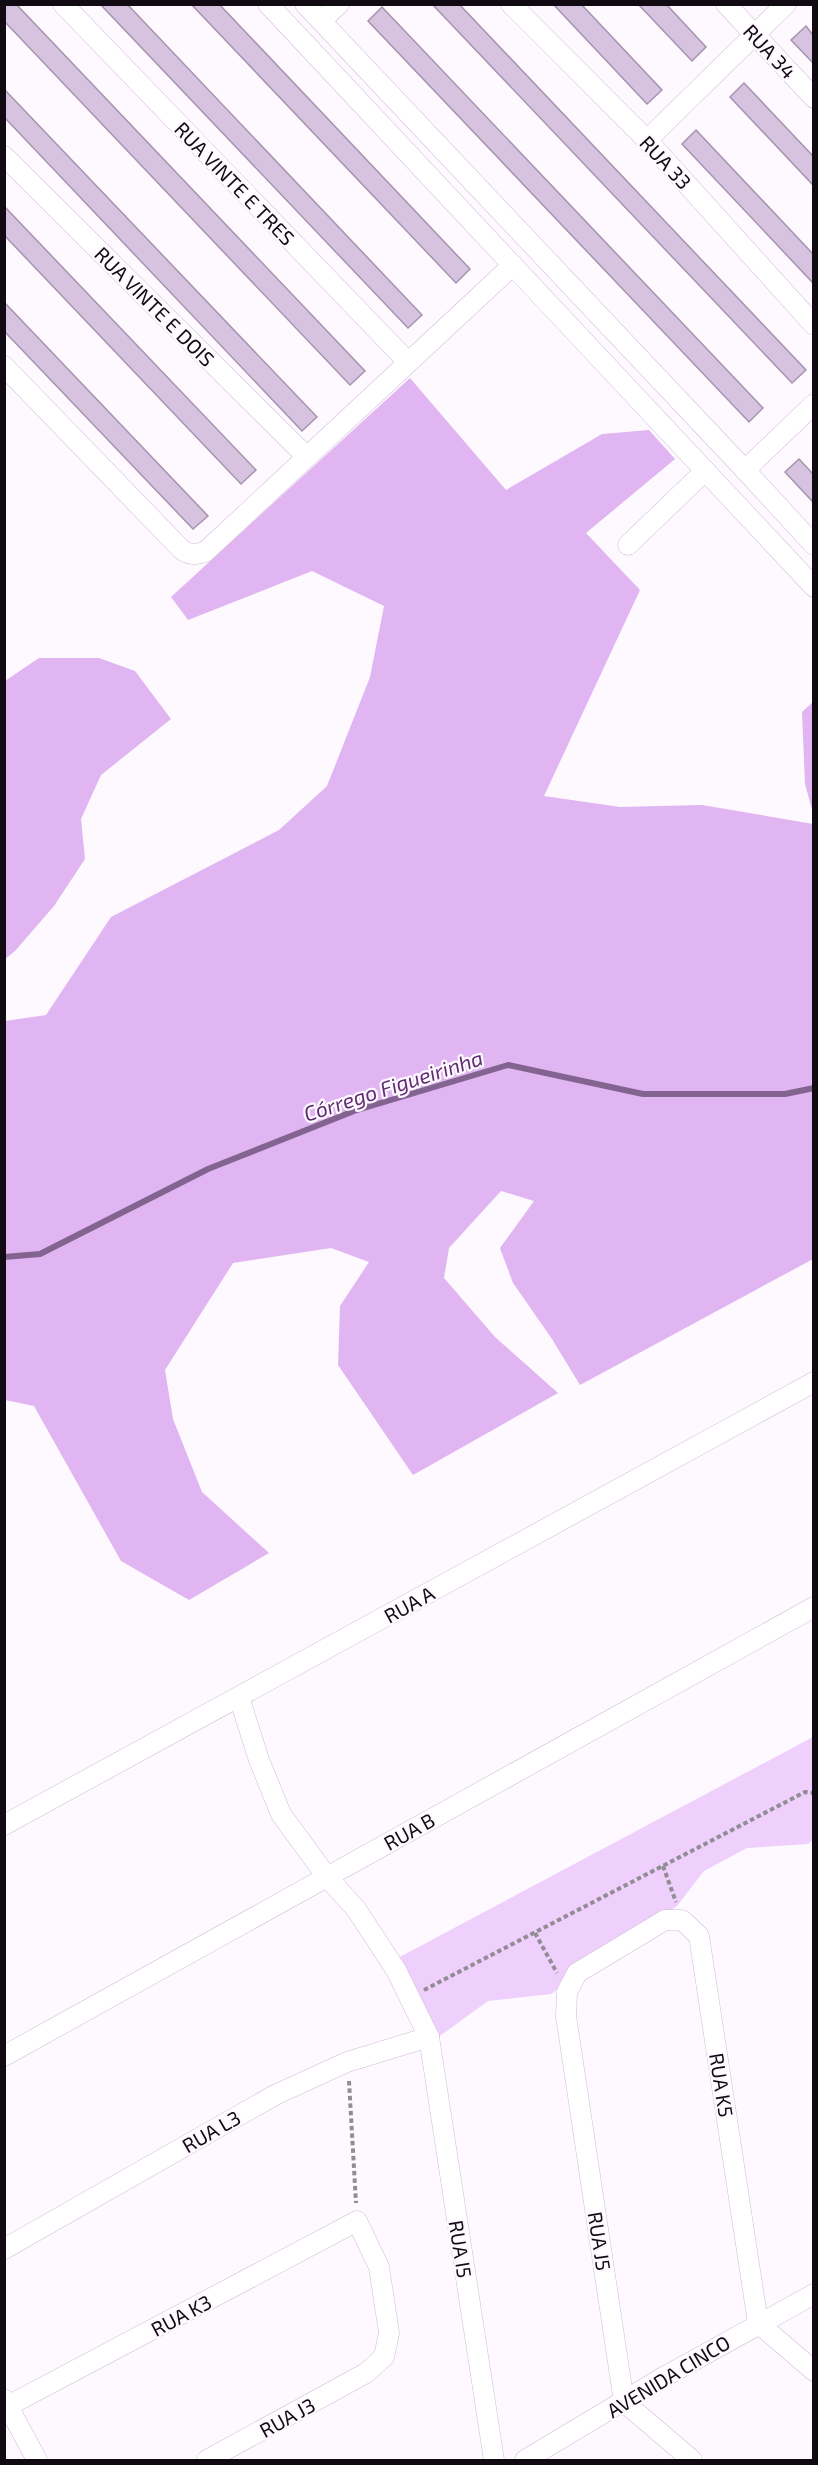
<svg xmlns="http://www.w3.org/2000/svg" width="818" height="2465" viewBox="0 0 818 2465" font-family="'Exo 2',sans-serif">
<rect width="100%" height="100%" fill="#fdf9ff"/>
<!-- green -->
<path fill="#efcffc" d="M813,1737V1840L808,1844L747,1848L704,1871L677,1906L551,1994L488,2001L437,2038L396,1959Z"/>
<!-- forest -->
<g fill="#e0b5f1">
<path d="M410,378L506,490L602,434L649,430L675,459L586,533L640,590L544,796L620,807L702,805L813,824V1259L580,1385L552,1339L513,1283L500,1248L534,1201L501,1191L449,1248L444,1278L495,1337L558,1393L413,1475L338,1365L340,1306L369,1262L331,1248L233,1263L165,1370L173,1419L202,1492L269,1553L189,1600L121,1561L34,1406L5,1400V1021L46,1015L111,917L279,830L327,786L370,677L384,606L312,571L188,620L171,597Z"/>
<path d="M39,658H99L135,671L171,719L101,775L81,819L85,859L54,906L15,951L5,959V681Z"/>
<path d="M813,702V813L805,784L802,712Z"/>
</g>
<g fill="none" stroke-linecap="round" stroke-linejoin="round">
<!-- stream -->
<path stroke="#836490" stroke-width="6" d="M4,1257L40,1254L208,1169L354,1111L508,1065L643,1094H785L814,1088"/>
</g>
<!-- building -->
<g fill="#d7c3df" stroke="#a693ae" stroke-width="1.5">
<path d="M4,4H16L365,371L350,385L4,21Z"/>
<path d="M100,4H127L422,315L408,328Z"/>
<path d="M191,4H219L470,269L456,283Z"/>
<path d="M432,4H459L806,370L792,383Z"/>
<path d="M553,4H581L662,90L647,104Z"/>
<path d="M638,4H666L706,47L692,61Z"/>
<path d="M382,7L763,408L749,422L368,21Z"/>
<path d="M806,26L813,35V63L791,40Z"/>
<path d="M744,83L813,156V185L730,97Z"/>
<path d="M4,89L317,417L302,431L4,117Z"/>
<path d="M696,130L813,254V283L682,144Z"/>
<path d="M4,206L256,470L241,484L4,235Z"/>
<path d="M4,302L208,516L193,529L4,331Z"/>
<path d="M799,459L813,474V502L785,472Z"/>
</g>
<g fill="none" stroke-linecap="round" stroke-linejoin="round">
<!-- minor casing -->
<g stroke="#cfbbd7" stroke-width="21">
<g id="minor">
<path d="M63,4L408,362"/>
<path d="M268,4L814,587"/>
<path d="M305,4L745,470L814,545"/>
<path d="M511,4L647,140L814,325"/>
<path d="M726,4L814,98"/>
<path d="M321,21L339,4"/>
<path d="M647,140L786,4"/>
<path d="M4,156L306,456"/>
<path d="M4,366L181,549C189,555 194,555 205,552L513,265"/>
<path d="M745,470L814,404"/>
<path d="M628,545L705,471"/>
<path d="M239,1697L259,1760L281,1814L327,1877L356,1909L396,1970L429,2037L494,2460"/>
<path d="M4,1825L814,1382"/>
<path d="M4,2056L814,1607"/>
<path d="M4,2249L275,2095L347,2062L429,2037"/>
<path d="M4,2399L37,2460"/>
<path d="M4,2408L357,2221L379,2267L389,2333L384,2357L366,2373L207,2460"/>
<path d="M525,2460L662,2378L814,2294"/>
<path d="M692,2460L624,2402L566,2016L567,1992L577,1973L665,1920H682L699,1936L758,2323L814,2371"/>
</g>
</g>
<!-- path -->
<g stroke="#928d94" stroke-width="4" stroke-dasharray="4.5 3" stroke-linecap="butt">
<path d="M663,1866L676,1902"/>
<path d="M535,1933L557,1973"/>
<path d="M424,1990L805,1792L814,1793"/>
<path d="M349,2081L356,2203"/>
</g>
<!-- minor -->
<use href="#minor" stroke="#fff" stroke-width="20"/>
</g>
<g text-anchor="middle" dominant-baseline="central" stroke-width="4.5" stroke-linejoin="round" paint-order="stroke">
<!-- street labels -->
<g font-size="20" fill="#110a13" stroke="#fdf9ff">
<text transform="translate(770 51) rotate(47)">RUA 34</text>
<text transform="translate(666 162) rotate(47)">RUA 33</text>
<text transform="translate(235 183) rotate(46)">RUA VINTE E TRES</text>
<text transform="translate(155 306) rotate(45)">RUA VINTE E DOIS</text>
<text transform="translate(409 1604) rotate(-29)">RUA A</text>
<text transform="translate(409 1831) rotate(-29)">RUA B</text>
<text transform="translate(722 2085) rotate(81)">RUA K5</text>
<text transform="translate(211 2131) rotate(-30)">RUA L3</text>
<text transform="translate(600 2241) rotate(81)">RUA J5</text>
<text transform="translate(461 2249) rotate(81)">RUA I5</text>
<text transform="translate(181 2315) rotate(-28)">RUA K3</text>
<text transform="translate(668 2376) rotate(-31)">AVENIDA CINCO</text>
<text transform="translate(287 2417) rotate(-29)">RUA J3</text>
</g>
<!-- water labels -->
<g font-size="21" font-style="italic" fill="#5f2c72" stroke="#fdf9ff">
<text transform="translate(393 1085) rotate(-18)">Córrego Figueirinha</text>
</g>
</g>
<!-- border -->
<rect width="818" height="2465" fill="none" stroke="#110a13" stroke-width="12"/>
</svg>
